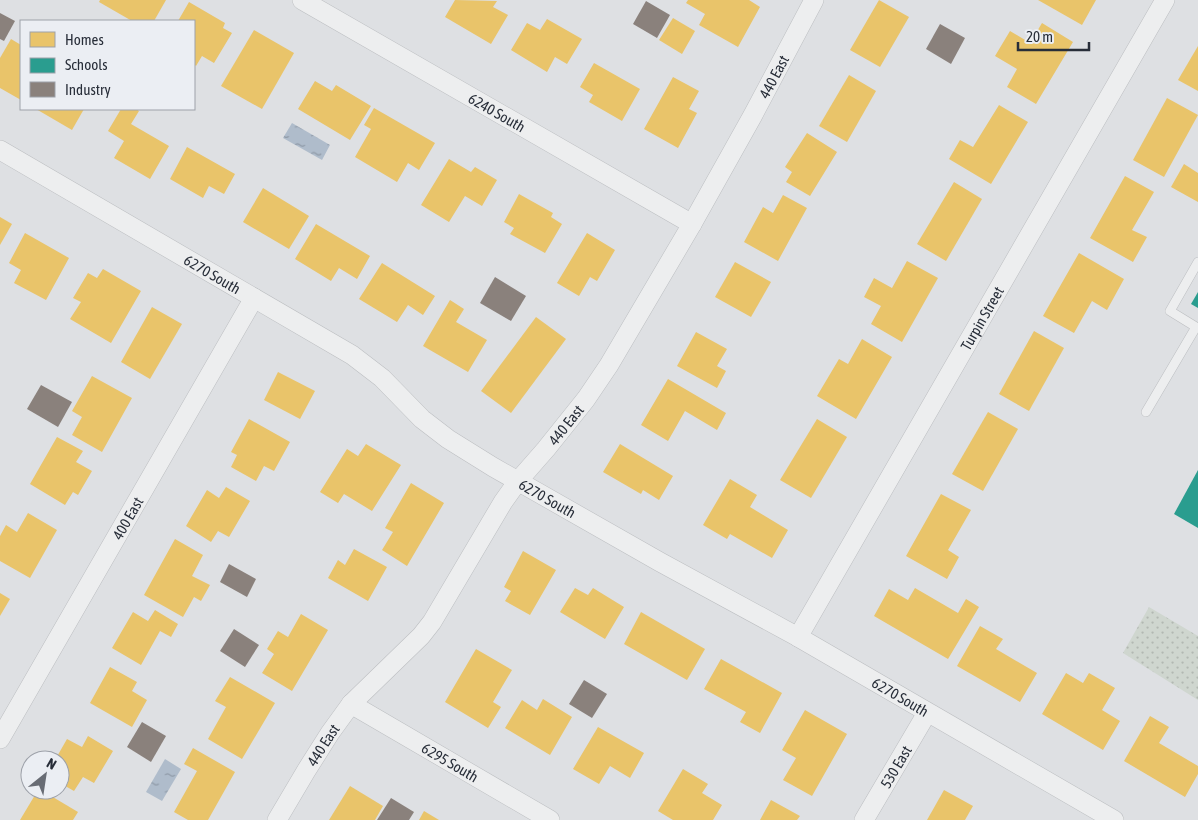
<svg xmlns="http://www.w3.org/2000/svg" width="1198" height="820" viewBox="0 0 1198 820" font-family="'Asap Condensed',sans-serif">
<defs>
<pattern id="park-dots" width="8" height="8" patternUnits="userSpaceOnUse" patternTransform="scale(1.25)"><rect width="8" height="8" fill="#cfd6cf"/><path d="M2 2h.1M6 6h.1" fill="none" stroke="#b2b8b2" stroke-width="1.8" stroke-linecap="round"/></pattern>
<pattern id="water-ripples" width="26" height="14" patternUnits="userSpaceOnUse" patternTransform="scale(1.25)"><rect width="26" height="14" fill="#afbccb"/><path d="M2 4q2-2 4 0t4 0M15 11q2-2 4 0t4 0" fill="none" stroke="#8e99a6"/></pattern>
</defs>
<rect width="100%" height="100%" fill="#dee0e3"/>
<!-- park -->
<path fill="url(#park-dots)" d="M1149,607L1198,636V700L1123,653Z"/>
<!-- water -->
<g fill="url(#water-ripples)">
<path d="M292,123L330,145L322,160L283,138Z"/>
<path d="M165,759L181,769L162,801L146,792Z"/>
</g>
<!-- homes -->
<g fill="#e9c46a">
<path d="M100,0H166L154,21H132L99,2Z"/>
<path d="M455,0L497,1L493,7L508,15L491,44L445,17Z"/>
<path d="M688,0H749L760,7L738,47L699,25L705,14L686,3Z"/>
<path d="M879,0L909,17L880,67L850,50Z"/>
<path d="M1038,0H1096L1082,25Z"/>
<path d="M189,2L225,23L223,28L232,33L214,63L202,56L196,66L194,64V21H178Z"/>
<path d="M673,18L695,31L682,54L659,40Z"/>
<path d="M547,19L582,39L567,64L555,57L547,72L511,50L527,23L540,30Z"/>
<path d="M1042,23L1073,42L1036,104L1007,87L1017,69L995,56L1010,31L1030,43Z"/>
<path d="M254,30L294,53L262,109L221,86Z"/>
<path d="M11,39L21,45V100L0,88V58Z"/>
<path d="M1198,46V91L1178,80Z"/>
<path d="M594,63L640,89L622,121L589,102L593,95L580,87Z"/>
<path d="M849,75L876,91L847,142L819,126Z"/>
<path d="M673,77L699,91L689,109L697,113L678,148L644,129Z"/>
<path d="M315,81L332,91L336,85L371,106L350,140L298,109Z"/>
<path d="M1167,98L1198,115L1164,177L1133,160Z"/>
<path d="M999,105L1028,122L991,184L949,159L960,140L973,147Z"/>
<path d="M374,108L435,143L419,170L408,163L397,182L355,157L371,129L364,125Z"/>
<path d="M36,109H84L72,130Z"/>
<path d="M121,109H136L139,111L131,124L169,146L150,179L114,158L124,141L108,131Z"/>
<path d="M807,133L837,152L810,196L786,182L792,172L785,167Z"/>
<path d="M187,147L235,174L224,194L209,186L203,198L170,179Z"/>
<path d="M449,159L471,172L475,167L497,180L482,206L465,196L449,222L421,205Z"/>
<path d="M1184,164L1198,173V202L1171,187Z"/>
<path d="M1125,176L1154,192L1132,230L1147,237L1133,262L1090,238Z"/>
<path d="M954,182L982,199L946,261L917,244Z"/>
<path d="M263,188L309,216L289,249L243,222Z"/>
<path d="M519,194L553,213L551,217L562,224L545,253L510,234L514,228L504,222Z"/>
<path d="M783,195L807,208L778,261L744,242L763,207L773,213Z"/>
<path d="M0,217L12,224L0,245Z"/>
<path d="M316,224L370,256L357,279L339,268L331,281L295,259Z"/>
<path d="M25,233L69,258L46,300L14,283L21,270L9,263Z"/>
<path d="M587,233L615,250L597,281L590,277L579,296L557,283Z"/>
<path d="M1079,253L1124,279L1107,310L1092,301L1074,333L1043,316Z"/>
<path d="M907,261L938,278L902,342L871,324L881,306L864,297L874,278L892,288Z"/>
<path d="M735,262L771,282L751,317L715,297Z"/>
<path d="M382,263L435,296L423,315L408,305L397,322L359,299Z"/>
<path d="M103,269L141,291L111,343L70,319L81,302L73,298L88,273L97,278Z"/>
<path d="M450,300L464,309L456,322L487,340L468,372L423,346Z"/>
<path d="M152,307L182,324L150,379L121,362Z"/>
<path d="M536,317L566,339L511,413L481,391Z"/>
<path d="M1034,331L1064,348L1029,411L999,394Z"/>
<path d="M696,332L727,349L717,366L726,371L717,388L677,366Z"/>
<path d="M862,339L892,357L856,419L817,396L839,359L848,364Z"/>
<path d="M278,372L315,391L300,419L264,400Z"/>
<path d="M92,376L132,398L102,452L72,435L82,417L72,411Z"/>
<path d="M668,379L726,413L717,430L685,411L668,441L641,425Z"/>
<path d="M988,412L1018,429L983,491L952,474Z"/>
<path d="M249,419L290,442L274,471L264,466L256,481L231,467L237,455L231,452Z"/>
<path d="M817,419L847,437L811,498L780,480Z"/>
<path d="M57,437L83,451L76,462L92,471L78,495L73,492L65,505L30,484Z"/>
<path d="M366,444L401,465L372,511L344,494L338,503L320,492L347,449L358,456Z"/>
<path d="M620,444L673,476L659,500L643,490L641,494L603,472Z"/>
<path d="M730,479L757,495L750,507L788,530L772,558L730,534L727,539L703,525Z"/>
<path d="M411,483L444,503L407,566L382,550L393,532L385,528Z"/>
<path d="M226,487L250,501L229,537L218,531L211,542L186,526L207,490L219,498Z"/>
<path d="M941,494L971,510L948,550L959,557L947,579L906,556Z"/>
<path d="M28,513L57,530L30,578L0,561V536L6,525L17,532Z"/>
<path d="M175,539L203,555L192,576L210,585L201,601L194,597L183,617L144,595Z"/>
<path d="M354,549L387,567L368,601L328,578L338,560L345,565Z"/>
<path d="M523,551L556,570L530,615L505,601L511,591L504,587Z"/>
<path d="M575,588L588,595L593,588L624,607L605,639L560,612Z"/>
<path d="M915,588L958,613L966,599L979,607L948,659L874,616L889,589L908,600Z"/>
<path d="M0,593L10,599L0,616Z"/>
<path d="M155,610L178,624L171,637L160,631L141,665L112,648L133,612L148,621Z"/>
<path d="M641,612L705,649L687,680L624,644Z"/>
<path d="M301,614L328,630L292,691L262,673L274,654L267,649L278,631L288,637Z"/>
<path d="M980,626L1003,639L996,649L1037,673L1020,702L957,666Z"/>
<path d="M476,649L512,670L493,702L501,707L488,728L445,702Z"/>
<path d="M721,659L782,693L760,733L740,722L746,712L704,689Z"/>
<path d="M110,667L137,682L132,691L147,700L132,727L90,703Z"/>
<path d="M1066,673L1083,683L1089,673L1115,688L1102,710L1120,721L1103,750L1042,714Z"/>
<path d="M230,677L275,703L242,759L208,739L226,707L215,701Z"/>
<path d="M543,699L572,717L550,755L505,728L522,700L537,710Z"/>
<path d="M805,710L847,734L812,796L783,780L796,758L782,750Z"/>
<path d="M1150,716L1169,727L1159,743L1198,766V774L1185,797L1124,761Z"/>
<path d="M598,727L644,753L630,778L610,766L599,784L573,769Z"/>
<path d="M88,736L113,751L94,783L83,777L74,791L60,783V760H55L67,739L82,747Z"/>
<path d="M193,748L235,772L208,820H188L174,812L197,771L184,764Z"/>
<path d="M683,769L708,784L702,793L722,805L713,820H673L658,811Z"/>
<path d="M350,786L383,806L375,820H329Z"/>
<path d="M38,790H41L78,812L73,820H20Z"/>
<path d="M944,790L973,806L965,820H927Z"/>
<path d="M771,800L800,816L797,820H760Z"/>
<path d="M424,811L439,820H419Z"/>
</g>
<!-- schools -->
<g fill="#2a9d8f">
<path d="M1198,292V308L1191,304Z"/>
<path d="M1198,470V528L1174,514Z"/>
</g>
<!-- industry -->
<g fill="#8a817c">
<path d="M646,1L670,15L657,38L633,24Z"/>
<path d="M0,13L15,21L4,41L0,39Z"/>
<path d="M940,24L965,38L951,64L926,49Z"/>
<path d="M495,277L526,296L511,321L480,303Z"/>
<path d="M41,385L72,402L58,427L27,409Z"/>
<path d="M229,564L256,579L247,597L220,582Z"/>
<path d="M234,629L259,645L245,667L220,651Z"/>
<path d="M584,680L607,694L592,718L569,704Z"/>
<path d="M142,722L166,736L151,762L127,747Z"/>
<path d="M391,798L414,812L409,820H377Z"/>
</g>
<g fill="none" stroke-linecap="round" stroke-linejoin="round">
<!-- lane casing -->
<g stroke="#bcbec1" stroke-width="10">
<path id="lane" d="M1146,412L1196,327L1170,311L1198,262"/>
</g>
<!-- street casing -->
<g stroke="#bcbec1" stroke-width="20">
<g id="street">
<path id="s1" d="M302,0L692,224"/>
<path id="s2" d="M0,150L352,355L382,378L422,419L448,439L493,467L660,562L798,637L1114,820"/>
<path id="s3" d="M798,637L1165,0"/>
<path id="s4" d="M351,704L550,820"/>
<path id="s5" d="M0,739L254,298"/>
<path id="s6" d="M277,820L306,771L330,733L351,704L421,636L432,622L503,502L518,481L546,449L586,399L609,365L692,224L753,115L814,0"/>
<path id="s7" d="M864,820L927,713"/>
</g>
</g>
<!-- lane -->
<use href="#lane" stroke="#edeeef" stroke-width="9"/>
<!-- street -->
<use href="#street" stroke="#edeeef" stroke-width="19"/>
</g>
<g text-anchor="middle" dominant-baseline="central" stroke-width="5" stroke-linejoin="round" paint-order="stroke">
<!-- street labels -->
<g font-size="15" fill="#282e39" stroke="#ebeef3">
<text stroke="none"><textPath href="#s6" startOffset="898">440 East</textPath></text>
<text stroke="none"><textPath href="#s1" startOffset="225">6240 South</textPath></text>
<text stroke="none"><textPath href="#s2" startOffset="246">6270 South</textPath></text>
<text stroke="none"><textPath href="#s3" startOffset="368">Turpin Street</textPath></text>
<text stroke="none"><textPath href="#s6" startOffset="492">440 East</textPath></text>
<text stroke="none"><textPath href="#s2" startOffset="651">6270 South</textPath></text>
<text stroke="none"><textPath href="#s5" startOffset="255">400 East</textPath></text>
<text stroke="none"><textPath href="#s2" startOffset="1056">6270 South</textPath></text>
<text stroke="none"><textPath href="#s6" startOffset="88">440 East</textPath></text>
<text stroke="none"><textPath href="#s4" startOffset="115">6295 South</textPath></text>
<text stroke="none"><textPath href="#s7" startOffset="62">530 East</textPath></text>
</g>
</g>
<!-- legend -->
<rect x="20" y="20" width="175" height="90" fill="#ebeef3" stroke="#9da1a9"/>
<rect x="30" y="32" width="25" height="15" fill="#e9c46a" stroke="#9da1a9"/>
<text x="65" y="45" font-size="15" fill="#282e39">Homes</text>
<rect x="30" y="58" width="25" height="15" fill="#2a9d8f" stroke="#9da1a9"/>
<text x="65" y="70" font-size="15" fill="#282e39">Schools</text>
<rect x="30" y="82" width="25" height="15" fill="#8a817c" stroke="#9da1a9"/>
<text x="65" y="95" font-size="15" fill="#282e39">Industry</text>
<!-- north arrow -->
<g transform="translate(45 775) rotate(30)"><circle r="24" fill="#ebeef3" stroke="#9da1a9"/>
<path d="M0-4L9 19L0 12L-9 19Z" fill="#686c74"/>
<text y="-8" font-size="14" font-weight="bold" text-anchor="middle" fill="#282e39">N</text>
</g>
<!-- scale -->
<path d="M1018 42v8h71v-8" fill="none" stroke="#282e39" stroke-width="2.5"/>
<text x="1026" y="42" font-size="15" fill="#282e39" stroke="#ebeef3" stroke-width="4" paint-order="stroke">20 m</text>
</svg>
